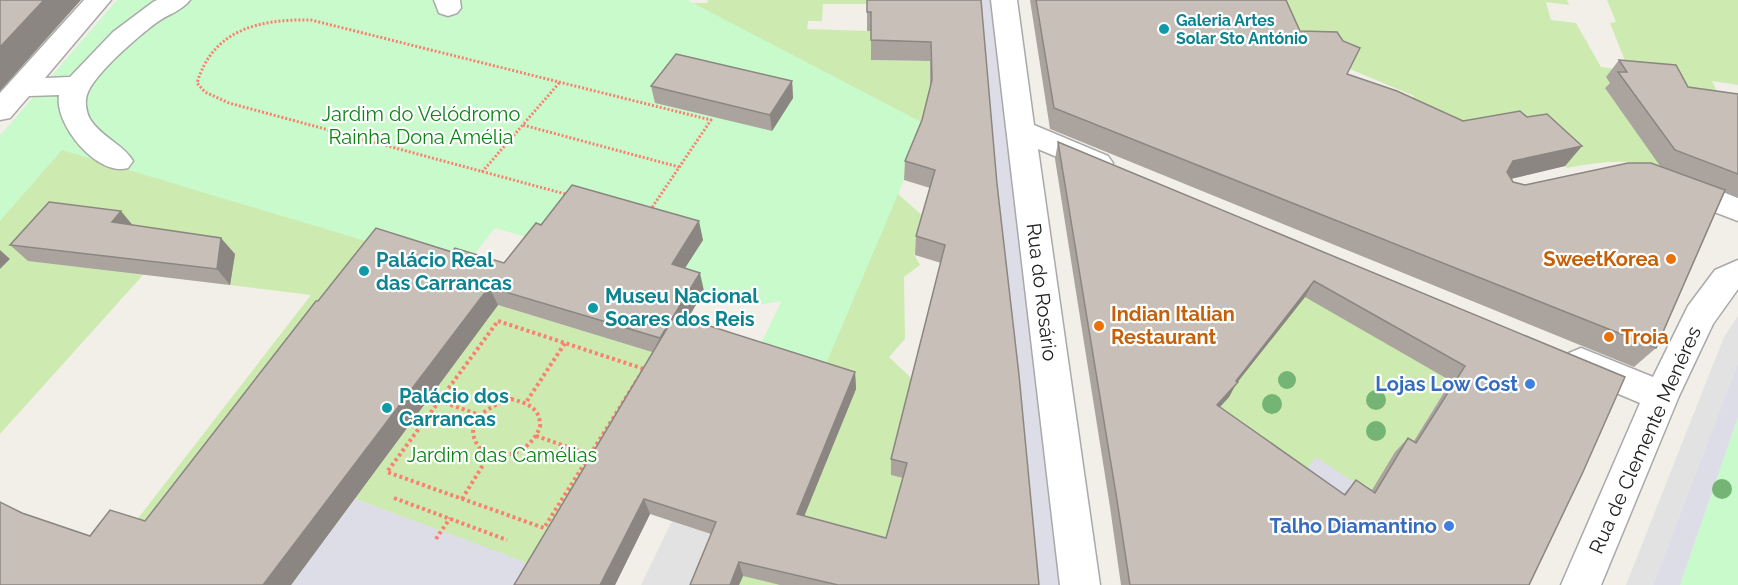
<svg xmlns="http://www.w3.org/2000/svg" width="1738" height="585" viewBox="0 0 1738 585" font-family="Raleway,sans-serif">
<rect width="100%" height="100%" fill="#f2efe9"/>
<!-- grass -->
<g fill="#cdebb0">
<path d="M687,0L692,3H707L708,0H867V4H823L822,21H808L807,29L871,31V60L930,61L936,78L898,194L924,217V243L914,254L920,265L904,277L905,339L889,357L927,393L891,474L906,479L909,539L806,585H739L770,507L804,515L836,438L754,358L782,301Z"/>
<path d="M1268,0H1567L1569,5L1546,2L1551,20L1576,23L1601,67L1629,71L1610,23L1616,22L1607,0H1738V85L1712,81L1728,114L1662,169C1632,157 1598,162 1567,168L1532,135L1385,112L1414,96L1333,62L1291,52Z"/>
<path d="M34,97L476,252L165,536L132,526L311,295L28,260L143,275L0,434V269L10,259L0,258V136Z"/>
<path d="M1208,241L1452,380L1426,421L1438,430L1373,495L1301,477L1209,420Z"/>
<path d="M498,305L666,356L542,569L355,499Z"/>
</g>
<!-- park -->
<g fill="#c8facc">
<path d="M117,0H687L925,124L904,180L820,378L754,358L782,301L755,305L676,282L702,239L549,244L495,228L462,270L62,150L0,221V136Z"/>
<path d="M1738,417V585H1680Z"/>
</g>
<!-- parking -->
<g fill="#e2e2e2">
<path d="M1738,316V363L1653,585H1626L1724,337Z"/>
<path d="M672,521L721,537L701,585H641Z"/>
</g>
<!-- plaza -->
<g fill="#dddde8">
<path d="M973,0H990L1060,585H1032Z"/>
<path d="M1738,363V417L1680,585H1653Z"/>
<path d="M1316,457L1373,495L1334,508L1301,477Z"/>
<path d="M355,499L499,552L542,569L532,585H291Z"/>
</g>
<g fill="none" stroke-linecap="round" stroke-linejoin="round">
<!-- minor casing -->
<g stroke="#a9a9a9" stroke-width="3">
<g id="minor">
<path d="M84,0H111L45,78L70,77L113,32L153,2L157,0H190C182,11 166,15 156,23C137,37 97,72 88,92C84,100 86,112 90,119C101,137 123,144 133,161L128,168C98,177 54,125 59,95L29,96L10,118L0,120V93Z"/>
<path d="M434,0H460L461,8L457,13L448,16L439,13Z"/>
<path d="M991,0H1017L1034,125L1108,156L1113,163L1108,170L1098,173L1088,170L1038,149L1100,585H1060Z"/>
<path d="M1678,175L1738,198V221L1667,194L1663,186L1667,178Z"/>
<path d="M1738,260V289L1713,324L1679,396L1601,585H1561L1640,403L1569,373L1564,363L1569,353L1581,348L1653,377L1688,306L1715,270Z"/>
</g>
</g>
<!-- path-far1 -->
<g stroke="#fa8072" stroke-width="3" stroke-dasharray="2 2" stroke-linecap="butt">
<path d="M523,125L679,167"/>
<path d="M482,172L560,82"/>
<path d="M569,195L229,103L205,92L197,83C213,29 260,19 311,20L711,120L649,212"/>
</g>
<!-- path -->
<g stroke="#fa8072" stroke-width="4" stroke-dasharray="3 3" stroke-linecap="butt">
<path d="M498,321L644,369L544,528L387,472Z"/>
<path d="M511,399C527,403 541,408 540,427C531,450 511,457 488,457C457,429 479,409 511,399Z"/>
<path d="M439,401L480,415"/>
<path d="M527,401L565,343"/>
<path d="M536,436L591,455"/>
<path d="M394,498L507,540"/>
<path d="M462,499L488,457"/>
<path d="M436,539L450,518"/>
</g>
<!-- minor -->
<use href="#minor" fill="#fff" fill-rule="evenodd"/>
</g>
<!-- trees -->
<g fill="#74b475">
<circle cx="1287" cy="380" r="9"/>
<circle cx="1376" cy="400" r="10"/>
<circle cx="1272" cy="404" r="10"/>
<circle cx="1376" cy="431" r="10"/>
<circle cx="1722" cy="489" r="10"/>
</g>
<!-- wall -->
<g fill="#aba49e" fill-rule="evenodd">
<path d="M867,0H981L997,184L1039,585H780L743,576L739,585H690L711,534L650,514L615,585L652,352L498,305L291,585H0L22,513L90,536L145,521L318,301L452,252L504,263L703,240L685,268L704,291L688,319L855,372L856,389L804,516L886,538L903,478L891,475V459L941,263L915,255L916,236L930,188L904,180L905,161L922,120L930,87V61L871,60V31H867Z"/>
<path d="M1030,0H1286L1300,31L1347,74L1463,121L1527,117L1582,146L1565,166L1511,179L1513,182L1525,185L1660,166L1605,88L1610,83L1606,77L1619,60L1688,87L1738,94V198L1725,192L1656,348L1634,367L1050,129Z"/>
<path d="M792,81L793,98L772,131L655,103L651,86Z"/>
<path d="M1058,142L1625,377L1529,585H1121L1110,507L1055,159ZM1305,297L1451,381L1414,441L1408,438L1395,452L1372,490L1356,480L1344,494L1220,407L1229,397L1236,384Z"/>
<path d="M132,225L235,254L230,285L28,261L10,245Z"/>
</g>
<!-- shaded-wall -->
<g fill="#8b8681">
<path d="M44,0H81L0,91V47Z"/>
<path d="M792,81L793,98L772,131L770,115Z"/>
<path d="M1582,146L1565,166L1497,182L1513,161Z"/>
<path d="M121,211L135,228L112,222Z"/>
<path d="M699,221L703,240L676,282L672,264Z"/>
<path d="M221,238L235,254L230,285L217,269Z"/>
<path d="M0,250L10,259L0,269Z"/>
<path d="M700,273L704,291L665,356L660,338Z"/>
<path d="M1314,281L1305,297L1236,384L1229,397L1209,419L1217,405Z"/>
<path d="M489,287L498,305L291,585H263Z"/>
<path d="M855,372L856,389L799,529L797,514Z"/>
<path d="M644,499L650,514L615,585H600Z"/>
<path d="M739,562L743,576L739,585H730Z"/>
</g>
<!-- building -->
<g fill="#c7bfb8" stroke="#8b8681" stroke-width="1.5" fill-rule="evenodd">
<path d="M0,0H44L0,47Z"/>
<path d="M867,0H981L997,184L1019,375L1039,585H838L739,562L730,585H690L716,522L644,499L600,585H514L675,315L855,372L797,514L886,538L907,463L891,459L945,245L916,236L935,170L905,161L922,120L932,80L931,42L871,40V12H867Z"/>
<path d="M1036,0H1286L1300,31L1337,32L1343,41L1360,48L1347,74L1397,91L1463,121L1520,111L1527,117L1547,114L1582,146L1513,161L1507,172L1513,182L1525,185L1628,163H1651L1725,190L1656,348L1054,108Z"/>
<path d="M676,54L792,81L770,115L651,86Z"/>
<path d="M1619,60L1676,65L1688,87L1738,94V174L1675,150L1618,72H1627Z"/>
<path d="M1058,142L1625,377L1583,472L1529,585H1130L1116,494ZM1314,281L1465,366L1416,443L1408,438L1375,493L1356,480L1345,495L1217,405L1238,382L1236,381Z"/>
<path d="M572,185L699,221L672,264L700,273L660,338L489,287L263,585H0V502L22,513L90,536L110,510L145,521L316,301H318L376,228L452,252L455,248L504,263L536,223L541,225Z"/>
<path d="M49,202L121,211L112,222L221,238L217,269L10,245Z"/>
</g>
<!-- markers -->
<g fill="#0f9aa8" stroke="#fff" stroke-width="2">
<circle cx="1164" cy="29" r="6"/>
<circle cx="364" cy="271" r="6"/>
<circle cx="593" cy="308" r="6"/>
<circle cx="387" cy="408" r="6"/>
</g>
<g fill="#e8710a" stroke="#fff" stroke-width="2">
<circle cx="1671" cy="259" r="6"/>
<circle cx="1099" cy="326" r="6"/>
<circle cx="1609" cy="337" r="6"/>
</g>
<g fill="#3f7fe0" stroke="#fff" stroke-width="2">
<circle cx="1530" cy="384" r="6"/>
<circle cx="1449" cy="526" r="6"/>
</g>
<g text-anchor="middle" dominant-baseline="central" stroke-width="4.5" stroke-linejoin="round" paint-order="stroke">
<!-- far-culture labels -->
<g font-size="16" font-weight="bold" fill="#0d838f" stroke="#fff" text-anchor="start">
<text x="1176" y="20">Galeria Artes<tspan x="1176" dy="18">Solar Sto António</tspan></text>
</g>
<!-- park labels -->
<g font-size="20" fill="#0c8416" stroke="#fff">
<text x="421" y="114">Jardim do Velódromo<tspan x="421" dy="23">Rainha Dona Amélia</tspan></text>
<text x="502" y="455">Jardim das Camélias</text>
</g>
<!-- food labels -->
<g font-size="20" font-weight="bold" fill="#c56008" stroke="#fff" text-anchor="start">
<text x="1659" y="259" text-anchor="end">SweetKorea</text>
<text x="1111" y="314">Indian Italian<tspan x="1111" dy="23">Restaurant</tspan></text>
<text x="1621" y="337">Troia</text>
</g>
<!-- culture labels -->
<g font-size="20" font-weight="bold" fill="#0d838f" stroke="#fff" text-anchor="start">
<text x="376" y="260">Palácio Real<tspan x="376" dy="23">das Carrancas</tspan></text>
<text x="605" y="296">Museu Nacional<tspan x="605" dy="23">Soares dos Reis</tspan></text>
<text x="399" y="396">Palácio dos<tspan x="399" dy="23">Carrancas</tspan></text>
</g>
<!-- street labels -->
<g font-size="20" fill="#222" stroke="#fff">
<text transform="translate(1042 292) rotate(83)">Rua do Rosário</text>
<text transform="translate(1645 440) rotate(-66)">Rua de Clemente Menéres</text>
</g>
<!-- shop labels -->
<g font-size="20" font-weight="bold" fill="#366cbe" stroke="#fff" text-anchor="end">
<text x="1518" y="384">Lojas Low Cost</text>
<text x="1437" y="526">Talho Diamantino</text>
</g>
</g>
</svg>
